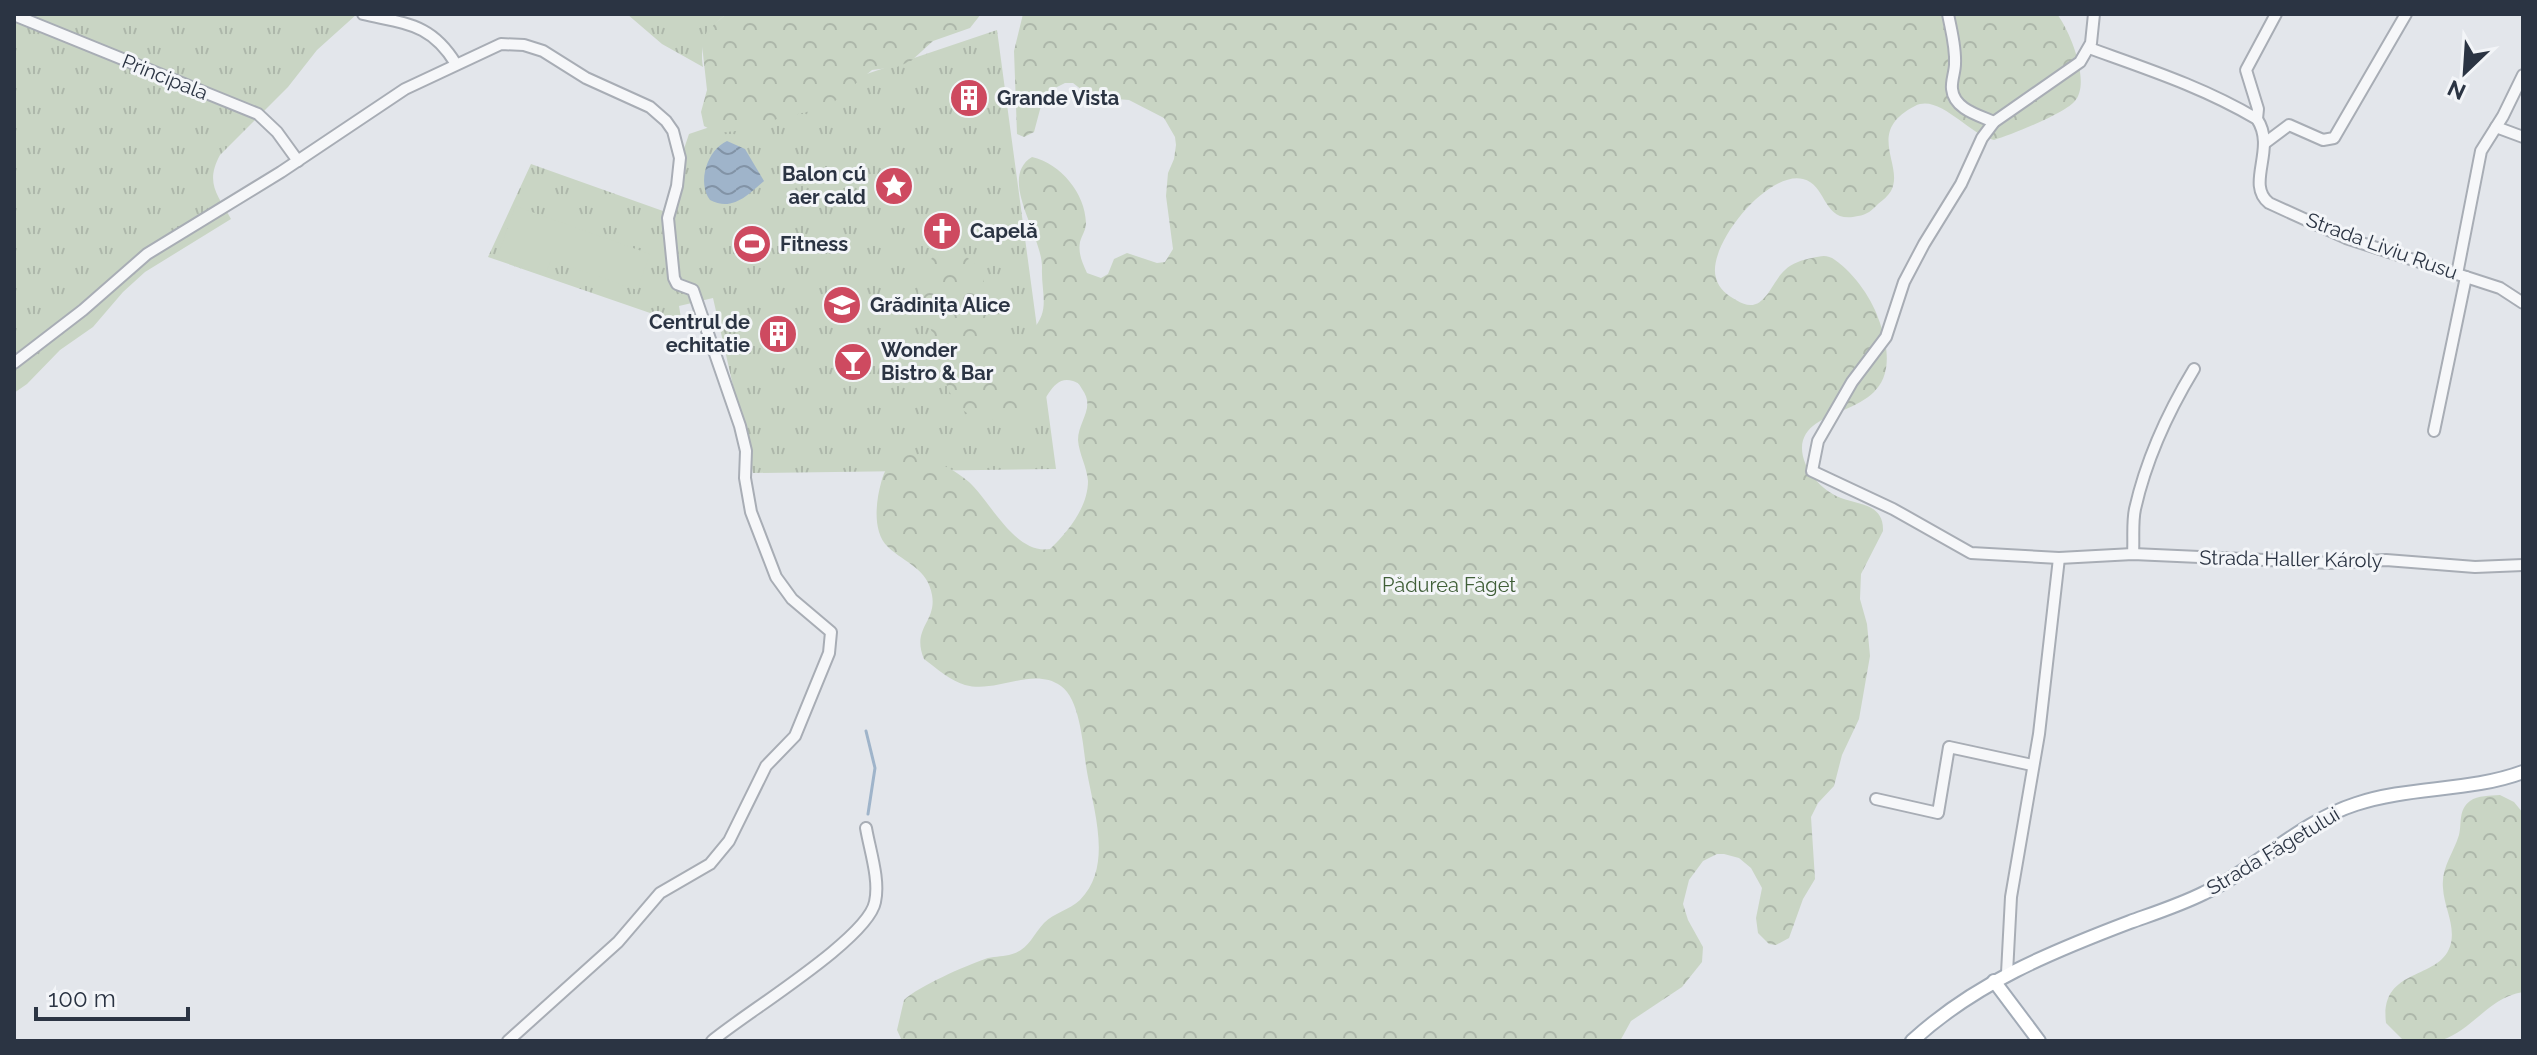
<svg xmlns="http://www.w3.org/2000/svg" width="2537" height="1055" viewBox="0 0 2537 1055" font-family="Raleway,sans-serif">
<defs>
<pattern id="grass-tufts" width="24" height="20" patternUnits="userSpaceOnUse" patternTransform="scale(2)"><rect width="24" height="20" fill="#c9d5c4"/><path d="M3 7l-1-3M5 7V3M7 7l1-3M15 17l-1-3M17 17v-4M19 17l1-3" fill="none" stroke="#adb7aa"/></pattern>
<pattern id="forest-crowns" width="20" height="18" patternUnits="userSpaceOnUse" patternTransform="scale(2)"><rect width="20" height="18" fill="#c9d5c4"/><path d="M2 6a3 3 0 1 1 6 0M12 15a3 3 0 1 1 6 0" fill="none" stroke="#adb7aa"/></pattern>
<pattern id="water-waves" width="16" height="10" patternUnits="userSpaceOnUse" patternTransform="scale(2)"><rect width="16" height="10" fill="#9fb4ca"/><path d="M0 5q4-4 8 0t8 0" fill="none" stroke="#8293a6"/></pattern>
</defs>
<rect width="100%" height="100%" fill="#e3e6eb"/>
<!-- grass -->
<g fill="url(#grass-tufts)">
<path d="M14,14H357L317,50L288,87L220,155C205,183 217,194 231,219L145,272L123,292L93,327L60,350L27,384L14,393Z"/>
<path d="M627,14H726C708,30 699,42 703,67L662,44Z"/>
<path d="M997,30L1056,469L753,473L713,298L679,306L682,324L488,257L531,164L663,211L689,134Z"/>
</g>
<!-- forest -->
<g fill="url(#forest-crowns)">
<path d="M726,14H981L970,28L933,41L911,61L897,67L872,70L835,101L815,110L777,119L755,129L717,133L704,126L701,112L707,90L702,45L707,31Z"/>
<path d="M1023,14H2057C2070,31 2092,84 2074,102C2063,114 2011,135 1994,140C1969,135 1939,93 1915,106C1864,132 1905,165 1891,191C1888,196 1883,200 1878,204C1872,210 1867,215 1858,216C1822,225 1828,185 1803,179C1768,170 1706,246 1716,278C1719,289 1727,295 1736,300C1764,318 1770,283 1785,270C1792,263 1802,260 1812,258C1821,256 1827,254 1835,260C1855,274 1873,300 1880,323C1915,427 1804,396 1802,448C1802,469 1822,491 1841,498C1860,505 1884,504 1883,531L1861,574L1860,599L1867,624L1870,656L1859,719L1842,755L1834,786L1818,803L1811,817L1815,879L1803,899L1789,938L1776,945L1769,944L1758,933L1756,918L1762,888L1751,868L1739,858L1724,854H1717L1703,861L1689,880L1683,904L1688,920L1703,947L1702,962L1682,987L1631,1021L1620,1041H902L897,1030L904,1000C919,986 965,966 985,959C993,956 1001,957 1009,955C1028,951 1032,936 1044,923C1054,913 1069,910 1080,900C1113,867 1094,812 1087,772C1083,749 1081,700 1061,686C1032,666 997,694 965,685C951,681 936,668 924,659C911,628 937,622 932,595C928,569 905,563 888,547C872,532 876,501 881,483C884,471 890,458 902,455C910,452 919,456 926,458C942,463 957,472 969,482C991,502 1015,555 1050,549C1068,532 1088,507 1088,481C1087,467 1079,454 1078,440C1078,421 1096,408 1082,389C1079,384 1079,383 1073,381C1052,374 1047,403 1034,412C1021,422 997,420 981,418C945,412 943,367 935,340C929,322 918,308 918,289C918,276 924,265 933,257C942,249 951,250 961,254C993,269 982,301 993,328C996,335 1004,341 1012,341C1021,342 1026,337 1032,330C1051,311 1041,293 1042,268C1043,236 997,178 1032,157C1061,164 1085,193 1086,223C1086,230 1082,235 1080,242C1078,253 1082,262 1087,273L1101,278L1108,274L1114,259L1127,253L1157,263L1165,262L1173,249L1166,196L1168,173L1174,159L1176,145L1175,137L1164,118L1129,100L1091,97L1073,83H1065L1051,90L1042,102L1034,132L1024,137L1017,134L1014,51Z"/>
<path d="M2500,795L2514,802L2523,813V992C2489,997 2473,1030 2442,1040C2431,1044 2415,1041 2404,1041L2386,1023C2379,965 2442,982 2451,943C2455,924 2444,907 2443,888C2441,868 2453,854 2459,835C2462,823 2458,810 2470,801C2478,795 2490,796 2500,795Z"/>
</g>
<!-- pitch -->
<path fill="#c9d5c4" d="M515,206L650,254L637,290L551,260L545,275L497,258Z"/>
<!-- water -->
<path fill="url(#water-waves)" d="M727,141L745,149L764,181C748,195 732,212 710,200C697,182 707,150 727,141Z"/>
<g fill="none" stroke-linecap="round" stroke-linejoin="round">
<!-- stream -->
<path stroke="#9fb4ca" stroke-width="3" d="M866,731L875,768L868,814"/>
<!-- minor casing -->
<g stroke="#a8adb5" stroke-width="14">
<g id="minor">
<path d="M363,14C406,24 431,23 456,64"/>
<path d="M1948,14C1951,30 1956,47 1955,64C1955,72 1951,81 1952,89C1954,109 1978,115 1994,122"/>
<path d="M2094,14L2091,43L2080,62L1994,122L1982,138L1961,184L1924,244L1904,282L1886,337L1852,382L1818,441L1812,471L1893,509L1971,553L2059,558L2133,554L2331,563L2386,560L2475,567L2523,565"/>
<path d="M14,15L258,114L277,132L298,161"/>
<path d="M2089,48C2147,69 2203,87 2257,119C2277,149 2245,184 2269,203L2346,238L2500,288L2523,303"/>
<path d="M2257,119L2258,109L2246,70L2276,14"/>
<path d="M2496,127L2523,137"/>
<path d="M2265,143L2289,125L2323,140L2334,138L2406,14"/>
<path d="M2457,274L2481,151L2503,116L2523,75"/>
<path d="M14,363L83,310L147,254L281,172L405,89L501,44L524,45L543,51L586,78L650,107L666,121L673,131L680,158L677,186L668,218L674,278L677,284L693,290L740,426L746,451L745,478L751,512L776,577L792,599L831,632L829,653L795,736L766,766L729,841L710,864L660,893L618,942L508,1041"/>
<path d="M2434,431L2466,277"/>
<path d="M2133,554C2134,540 2132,523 2135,509C2146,460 2168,412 2194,369"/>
<path d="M1876,799L1938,813L1949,747L2032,765"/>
<path d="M2007,973L2011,897L2039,734L2059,558"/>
<path d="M712,1041C745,1013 868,939 875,902C880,880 870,851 866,828"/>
</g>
</g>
<!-- major casing -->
<g stroke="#a2abb7" stroke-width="16">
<g id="major">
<path d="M1994,981L2039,1041"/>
<path d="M1912,1041C1975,983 2051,952 2130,922C2155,913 2180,905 2204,893C2257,868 2300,822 2356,804C2410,786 2469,792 2523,772"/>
</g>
</g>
<!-- minor -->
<use href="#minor" stroke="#f6f7f9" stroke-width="10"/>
<!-- major -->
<use href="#major" stroke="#fff" stroke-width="12"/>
</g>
<!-- icons -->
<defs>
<g id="building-disc" transform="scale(2)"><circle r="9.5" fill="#ce4a60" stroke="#f3f5f8"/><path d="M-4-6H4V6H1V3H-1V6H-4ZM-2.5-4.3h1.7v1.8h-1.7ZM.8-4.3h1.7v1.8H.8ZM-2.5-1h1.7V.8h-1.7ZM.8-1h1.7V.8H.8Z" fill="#fff"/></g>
<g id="sight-disc" transform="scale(2)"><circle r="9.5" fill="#ce4a60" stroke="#f3f5f8"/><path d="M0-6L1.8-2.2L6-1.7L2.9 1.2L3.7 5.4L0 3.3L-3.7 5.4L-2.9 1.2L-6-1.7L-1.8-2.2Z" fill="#fff"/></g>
<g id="church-disc" transform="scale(2)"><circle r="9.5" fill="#ce4a60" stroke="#f3f5f8"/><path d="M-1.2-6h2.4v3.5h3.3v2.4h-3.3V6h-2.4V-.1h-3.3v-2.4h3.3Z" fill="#fff"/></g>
<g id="stadium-disc" transform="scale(2)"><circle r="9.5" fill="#ce4a60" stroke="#f3f5f8"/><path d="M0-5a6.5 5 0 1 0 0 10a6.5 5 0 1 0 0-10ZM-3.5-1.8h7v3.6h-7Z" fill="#fff"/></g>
<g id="school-disc" transform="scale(2)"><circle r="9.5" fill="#ce4a60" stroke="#f3f5f8"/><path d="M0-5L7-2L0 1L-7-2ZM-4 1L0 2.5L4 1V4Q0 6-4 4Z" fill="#fff"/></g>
<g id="bar-disc" transform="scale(2)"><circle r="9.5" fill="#ce4a60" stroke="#f3f5f8"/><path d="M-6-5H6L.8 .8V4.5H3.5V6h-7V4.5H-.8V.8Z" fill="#fff"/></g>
</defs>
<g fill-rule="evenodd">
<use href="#building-disc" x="969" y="98"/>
<use href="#sight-disc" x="894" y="186"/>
<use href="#church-disc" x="942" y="231"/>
<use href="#stadium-disc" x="752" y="244"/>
<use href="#school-disc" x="842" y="305"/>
<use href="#building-disc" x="778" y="334"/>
<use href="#bar-disc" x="853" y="362"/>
</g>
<g text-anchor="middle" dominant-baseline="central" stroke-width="6" stroke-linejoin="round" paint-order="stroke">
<!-- street labels -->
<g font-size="20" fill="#2b3443" stroke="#f3f5f8">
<text transform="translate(165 77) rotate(22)">Principala</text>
<text transform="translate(2382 246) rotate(20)">Strada Liviu Rusu</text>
<text transform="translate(2291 559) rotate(1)">Strada Haller Károly</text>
<text transform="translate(2273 851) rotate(-31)">Strada Făgetului</text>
</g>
<!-- poi labels -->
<g font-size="20" font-weight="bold" fill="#2b3443" stroke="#f3f5f8" text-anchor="start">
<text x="997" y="98">Grande Vista</text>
<text x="866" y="174" text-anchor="end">Balon cú<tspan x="866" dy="23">aer cald</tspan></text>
<text x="970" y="231">Capelă</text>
<text x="780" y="244">Fitness</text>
<text x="870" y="305">Grădinița Alice</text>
<text x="750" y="322" text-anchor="end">Centrul de<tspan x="750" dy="23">echitatie</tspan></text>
<text x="881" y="350">Wonder<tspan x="881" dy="23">Bistro &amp; Bar</tspan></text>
</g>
<!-- park labels -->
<g font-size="20" fill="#405f38" stroke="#f3f5f8">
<text x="1449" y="585">Pădurea Făget</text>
</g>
</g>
<!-- border -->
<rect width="2537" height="1055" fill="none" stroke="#2b3443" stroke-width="32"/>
<!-- north arrow -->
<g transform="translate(2465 72) rotate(205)" stroke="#f3f5f8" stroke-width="6" paint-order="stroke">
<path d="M0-6L14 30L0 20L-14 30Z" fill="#2b3443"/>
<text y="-12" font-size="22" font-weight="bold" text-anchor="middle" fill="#2b3443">N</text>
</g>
<!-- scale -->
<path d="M36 1007v12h152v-12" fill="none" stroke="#2b3443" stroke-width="4"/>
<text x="48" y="1007" font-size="24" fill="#2b3443" stroke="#f3f5f8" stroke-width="6" paint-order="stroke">100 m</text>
</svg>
